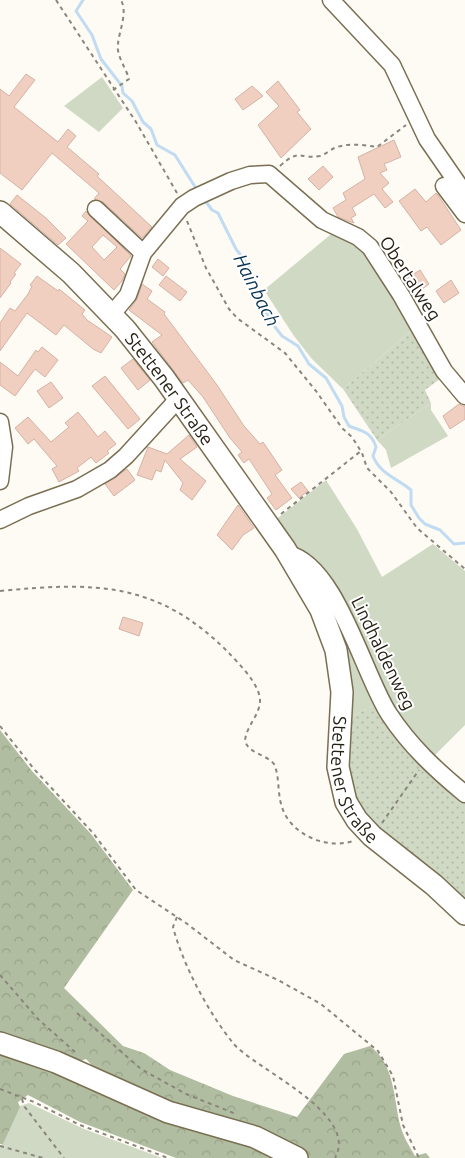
<svg xmlns="http://www.w3.org/2000/svg" width="465" height="1158" viewBox="0 0 465 1158" font-family="Ubuntu,sans-serif">
<defs>
<pattern id="forest-crowns" width="20" height="18" patternUnits="userSpaceOnUse" patternTransform="scale(1.25)"><rect width="20" height="18" fill="#b1bda0"/><path d="M2 6a3 3 0 1 1 6 0M12 15a3 3 0 1 1 6 0" fill="none" stroke="#98a289"/></pattern>
<pattern id="garden-dots" width="8" height="8" patternUnits="userSpaceOnUse" patternTransform="scale(1.25)"><rect width="8" height="8" fill="#d0d9c4"/><path d="M2 2h.1M6 6h.1" fill="none" stroke="#b2baa8" stroke-width="1.8" stroke-linecap="round"/></pattern>
</defs>
<rect width="100%" height="100%" fill="#fdfbf4"/>
<!-- green -->
<g fill="#d0d9c4">
<path d="M102,77L123,108L99,132L64,106Z"/>
<path d="M336,230L355,238L416,327L343,389L312,359L294,336L264,290Z"/>
<path d="M431,403V410L448,436L391,468L386,450L377,440Z"/>
<path d="M326,480L357,529L382,577L433,544L465,571V725L430,760L412,741L305,557L274,521Z"/>
<path d="M322,587L379,703L348,718Z"/>
<path d="M29,1103L84,1129L162,1158H0V1148L20,1106Z"/>
</g>
<!-- forest -->
<g fill="url(#forest-crowns)">
<path d="M0,730L32,771L91,834L133,890L64,988L123,1046L144,1053L170,1070L233,1096L297,1117L344,1054L370,1046C396,1066 393,1099 401,1128C404,1138 410,1147 415,1156L426,1153L430,1158H308L298,1151L190,1112L98,1072L86,1059L75,1063L0,1036Z"/>
<path d="M0,1050L283,1158H176L80,1122L28,1095L18,1102L20,1107L3,1144H0Z"/>
</g>
<!-- garden -->
<g fill="url(#garden-dots)">
<path d="M416,327L444,376L425,390L431,403L377,440L343,389Z"/>
<path d="M379,703L465,797V903L374,829L347,783L348,718Z"/>
</g>
<g fill="none" stroke-linecap="round" stroke-linejoin="round">
<!-- stream -->
<g stroke="#c0dbf2" stroke-width="3">
<path d="M83,0L76,11L92,35L101,59L122,86L123,93L132,101L143,122L151,129L157,145L175,155L197,190"/>
<path d="M204,199L212,210L218,213L236,249L248,265L255,292L272,323L282,336L298,346L309,364L326,378L342,406L344,417L349,426C361,431 371,431 376,447L373,456C379,473 398,479 411,490V505L419,518L425,524L440,530L454,544L465,543"/>
</g>
</g>
<!-- building -->
<g fill="#f0cec0" stroke="#d5b3a5" fill-rule="evenodd">
<path d="M26,74L35,80L14,107L58,142L68,129L76,136L67,147L99,174L97,176L152,227L142,238L103,202L94,199L99,193L52,153L22,190L0,173V89L9,96Z"/>
<path d="M278,81L300,110L297,112L311,129L281,158L258,125L279,106L266,92Z"/>
<path d="M252,86L263,96L243,110L235,99Z"/>
<path d="M394,140L401,157L384,164L387,170L380,173L389,183L382,189L393,202L385,208L374,194L352,208L356,215L351,218L354,223L338,217L333,208L346,200L343,193L365,179L358,157Z"/>
<path d="M323,166L333,177L319,190L308,179Z"/>
<path d="M415,189L426,202L436,193L438,195L461,230L441,245L427,227L421,231L399,201Z"/>
<path d="M17,195L46,218L66,238L58,245L10,204Z"/>
<path d="M86,211L131,256L120,269L125,274L122,281L114,290L66,244L88,221L82,216ZM103,235L117,247L104,260L92,247Z"/>
<path d="M0,248L21,264L14,273L16,274L10,282L11,283L0,298Z"/>
<path d="M158,259L169,268L163,276L152,267Z"/>
<path d="M420,270L429,284L414,295L404,280Z"/>
<path d="M37,276L58,291L59,289L85,310L82,314L87,320L112,337L101,353L93,349L64,325L56,335L27,313L0,351V323L10,308L15,311L28,294L32,286L30,285Z"/>
<path d="M166,276L187,292L180,301L159,285Z"/>
<path d="M451,280L459,293L444,303L436,291Z"/>
<path d="M142,284L152,291L147,299L165,312L164,314L217,385L244,426L260,444L263,442L282,470L275,475L292,498L276,510L267,498L272,494L249,459L244,463L238,455L242,452L230,438L203,397L188,380L183,383L152,342L162,335L129,310L137,299Z"/>
<path d="M42,347L58,360L45,377L35,369L15,396L0,385V362L18,376L36,350L38,352Z"/>
<path d="M133,359L150,380L138,390L121,368Z"/>
<path d="M105,376L140,419L128,429L92,386Z"/>
<path d="M51,382L63,398L49,408L37,391Z"/>
<path d="M459,404L465,407V419L450,429L443,416Z"/>
<path d="M78,412L98,437L105,431L116,444L107,451L109,453L96,463L91,457L77,468L79,471L59,482L52,469L57,466L34,439L28,444L15,428L28,417L51,442L69,427L65,423Z"/>
<path d="M189,435L197,447L180,459L206,481L192,500L180,490L183,483L165,460L161,472L156,470L152,480L137,475L148,447L167,454Z"/>
<path d="M127,469L135,480L114,496L105,484Z"/>
<path d="M301,482L308,491L299,498L291,489Z"/>
<path d="M238,505L254,528L243,535L232,550L217,535Z"/>
<path d="M123,617L143,623L139,636L119,629Z"/>
</g>
<g fill="none" stroke-linecap="round" stroke-linejoin="round">
<!-- minor casing -->
<g stroke="#7a6f52" stroke-width="19">
<g id="minor">
<path d="M331,0L392,65L427,139L465,194"/>
<path d="M444,186L465,214"/>
<path d="M96,209L143,253"/>
<path d="M112,314L128,295L143,253L182,206L194,198L231,181L250,175L269,174L322,220L358,237L370,247L401,295L444,371L465,396"/>
<path d="M0,422L4,447L0,481"/>
<path d="M0,520L29,506L77,489L110,470L126,456L179,398"/>
<path d="M288,554C336,564 364,676 389,714C410,746 436,770 465,794"/>
</g>
</g>
<!-- major casing -->
<g stroke="#7a6f52" stroke-width="24">
<g id="major">
<path id="s1" d="M0,212L71,273L125,329L164,378L285,549L321,610L336,650L342,692L338,767L346,802L357,820L372,836L434,885L465,914"/>
<path d="M0,1043L56,1062L168,1112L255,1137L297,1158"/>
</g>
</g>
<!-- path -->
<g stroke="#89867c" stroke-width="2" stroke-dasharray="4 4" stroke-linecap="butt">
<path d="M56,0L136,122L177,193"/>
<path d="M113,90L129,79C126,68 116,55 118,44C119,31 128,13 121,0"/>
<path d="M280,166C301,147 299,160 320,156C326,154 331,149 337,147C350,143 364,145 377,147L406,125"/>
<path d="M187,221L206,268L229,309L237,318L285,353L316,391L342,428L352,437L362,453L367,468L391,492L417,528L465,569"/>
<path d="M281,514L361,451"/>
<path d="M0,591C95,582 157,581 228,652C239,664 258,682 260,699C261,714 246,726 245,741C249,754 266,754 274,764C280,777 277,793 282,807C290,834 326,850 353,841"/>
<path d="M0,726L34,769L93,833L136,890L186,923L234,960L278,980L321,1004L378,1051L393,1076L403,1125L419,1158"/>
<path d="M382,823L419,770"/>
<path d="M177,917L173,927C183,965 208,1012 233,1043C254,1069 360,1113 335,1158"/>
<path d="M0,975L38,1019L75,1052"/>
<path d="M77,1013L141,1069L186,1094L236,1114"/>
<path d="M0,1089L34,1102L80,1125L168,1158"/>
<path d="M22,1099L24,1106L64,1158"/>
<path d="M0,1146L43,1158"/>
</g>
<!-- minor -->
<use href="#minor" stroke="#fff" stroke-width="16"/>
<!-- major -->
<use href="#major" stroke="#fff" stroke-width="21"/>
</g>
<g text-anchor="middle" dominant-baseline="central" stroke-width="4" stroke-linejoin="round" paint-order="stroke">
<!-- street labels -->
<g font-size="18" fill="#262115" stroke="#fff">
<text transform="translate(411 278) rotate(57)">Obertalweg</text>
<text stroke="none"><textPath href="#s1" startOffset="246">Stettener Straße</textPath></text>
<text transform="translate(384 653) rotate(64)">Lindhaldenweg</text>
<text stroke="none"><textPath href="#s1" startOffset="691">Stettener Straße</textPath></text>
</g>
<!-- water labels -->
<g font-size="19" font-style="italic" fill="#053252" stroke="#fff">
<text transform="translate(257 290) rotate(63)">Hainbach</text>
</g>
</g>
</svg>
